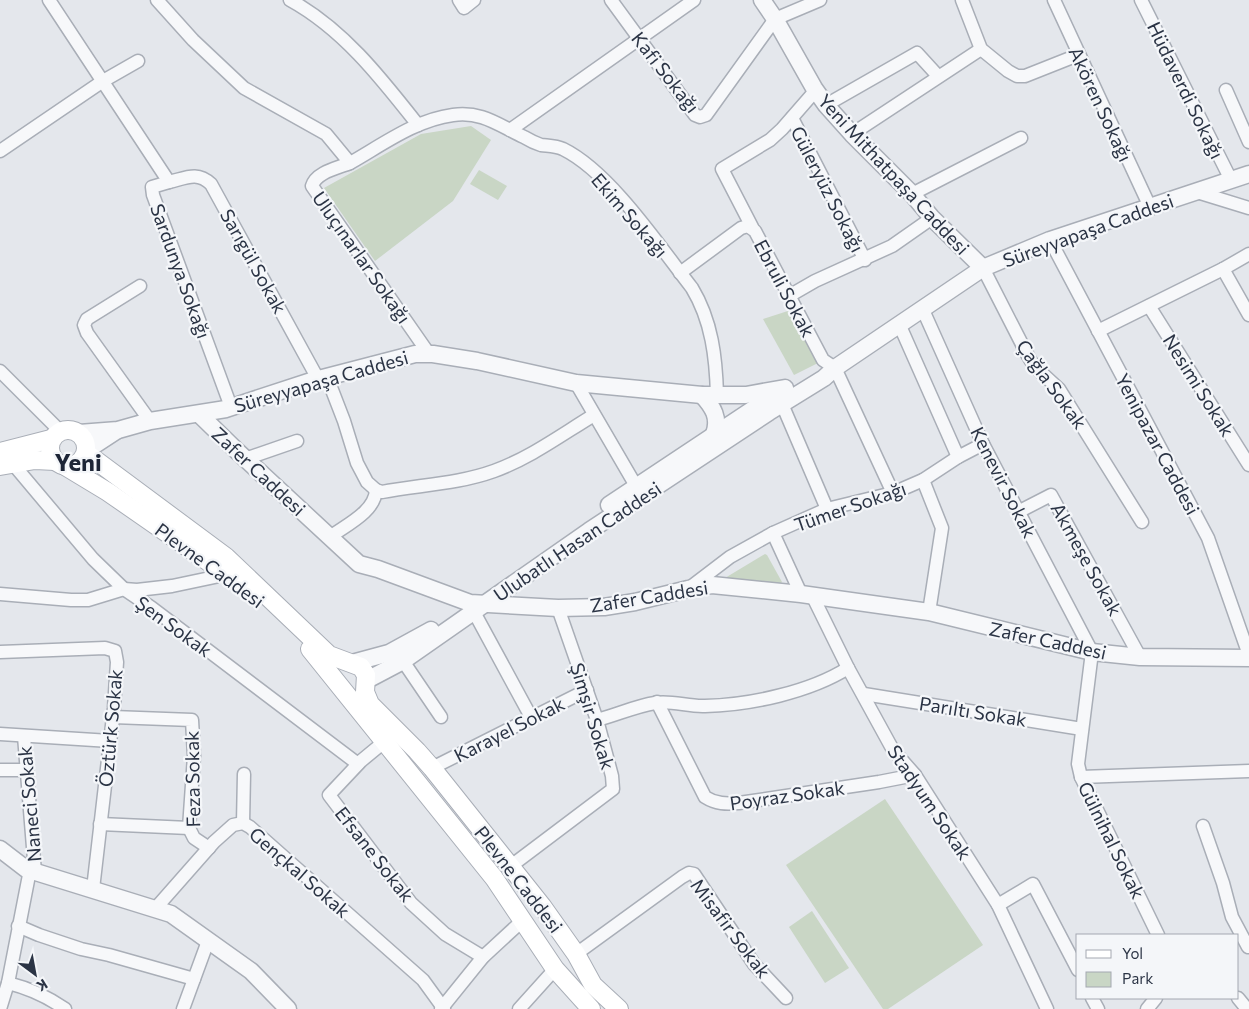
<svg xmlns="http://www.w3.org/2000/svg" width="1249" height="1009" viewBox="0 0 1249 1009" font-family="Commissioner,sans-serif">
<rect width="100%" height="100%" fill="#e4e7ec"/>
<!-- green -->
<g fill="#c9d6c5">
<path d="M471,126L491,140L453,201L375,261L324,188L421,134Z"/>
<path d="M479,170L507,186L498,200L470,184Z"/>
<path d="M791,310L818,363L794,375L763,319Z"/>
<path d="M765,554L767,555L782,582L780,584L726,579L725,578Z"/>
<path d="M885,799L983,945L888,1009H883L786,865Z"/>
<path d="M812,911L849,968L825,983L789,927Z"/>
</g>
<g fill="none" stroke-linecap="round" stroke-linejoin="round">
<!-- minor casing -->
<g stroke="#a9aeb7" stroke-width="15">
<g id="minor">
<path d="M49,0L169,182L152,187L153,195L231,407"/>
<path d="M157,0L193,40L244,88L326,134L350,163C338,168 316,172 312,186L429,354"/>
<path d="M290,0C343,29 381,78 418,125"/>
<path d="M459,0L464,8L474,0"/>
<path d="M611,0L695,115L700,117L706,115L775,19L820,0"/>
<path d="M962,0L981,49L1008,71L1017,76H1025L1078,55"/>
<path d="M1054,0L1150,207"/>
<path d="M1141,0L1231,180"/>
<path d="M1226,90L1249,142"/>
<path d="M826,105L917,53L938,76"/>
<path d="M792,118L865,260"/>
<path d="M510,130L694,0"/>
<path d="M852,134L981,49"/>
<path d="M0,151L103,81L138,61"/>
<path d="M350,163C382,145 415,120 453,115C482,111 498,125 524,137C529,140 535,143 541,145C549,146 556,146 563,149C610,172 660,247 692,288C712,321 716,358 717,395"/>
<path d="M169,182C186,178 197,171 211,184L318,379"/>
<path d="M1197,192L1249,208"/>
<path d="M912,194L1021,138"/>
<path d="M752,227L722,169L770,140L782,129L816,90"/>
<path d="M1050,240L1208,538L1249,655"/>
<path d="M983,268L1028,356L1034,366L1059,389L1142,522"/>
<path d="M1223,269L1249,315"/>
<path d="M680,273L741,228L748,226L755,231L823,360L835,368L893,493"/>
<path d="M140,286L87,319L84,325L87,333L150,421"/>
<path d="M789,296L815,281L892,246L932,218"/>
<path d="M1149,306L1249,465"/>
<path d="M923,310L983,444L1092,652L1078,764L1081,777L1158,935"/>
<path d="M900,326L958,457"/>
<path d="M1098,331L1223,269L1249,254"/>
<path d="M0,371L60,431"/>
<path d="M327,377L344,421L357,463L367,482L376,490L382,492C419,485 458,484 494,471C530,458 561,435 594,415"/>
<path d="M576,383L636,486"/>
<path d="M782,404L827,509"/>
<path d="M245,459L297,441"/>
<path d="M13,464L93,559L124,589L152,608L358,764"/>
<path d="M923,480L942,528L929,612"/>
<path d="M1018,512L1051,495L1140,657"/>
<path d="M330,537C346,525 375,512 376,490"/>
<path d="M688,589L730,557L773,533"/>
<path d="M0,594L71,600H88L124,589L137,590L172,586L229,574"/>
<path d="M801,594L773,533L827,509L893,493L923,480L958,457L983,444"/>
<path d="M812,595L848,668L893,750L915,775L998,905L1047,1009"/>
<path d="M474,612L531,717"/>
<path d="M0,652L105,648L115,651L117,662L114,708L93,889"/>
<path d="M403,661L441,717"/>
<path d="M864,694L1082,729"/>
<path d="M657,702L705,797C716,804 726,804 739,803L879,782L915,775"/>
<path d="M113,717L192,720L194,756L189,828L194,838L209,848"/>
<path d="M597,720C616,715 636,706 655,703C671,700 689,707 705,706C750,705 810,692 848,668"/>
<path d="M0,734L110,741"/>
<path d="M24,736L35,872"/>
<path d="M384,742L361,761L329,795L411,903L445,934L483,957"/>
<path d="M432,768L587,690"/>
<path d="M0,770H27"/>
<path d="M1081,777L1249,771"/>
<path d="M243,823L244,774"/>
<path d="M100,824L189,828"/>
<path d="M1203,826L1223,883L1232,917L1248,947"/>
<path d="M511,866L613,789L612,776L597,720L558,608"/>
<path d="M998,905L1033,884L1078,970"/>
<path d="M155,909L214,842L233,825L243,823L250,827L423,980L444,1009"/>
<path d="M18,926L39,935L81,949L109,955L194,979"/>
<path d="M576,954L682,877L689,873L694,874L754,964L786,998"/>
<path d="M8,983C28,988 48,997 65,1009"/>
<path d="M1092,998L1098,1009"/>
<path d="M1238,998L1247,1009"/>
<path d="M0,1009L8,983L30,870"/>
<path d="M183,1009L208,941"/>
<path d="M441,1009L483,957L522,921"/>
<path d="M519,1009L555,969"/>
<path d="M1147,1009L1156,998"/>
</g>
</g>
<!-- tertiary casing -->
<g stroke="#a9aeb7" stroke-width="19">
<g id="tertiary">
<path d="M762,0L775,19L814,88L826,105L852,134L912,194L932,218L983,268"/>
<path d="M702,395C713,407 720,418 714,434"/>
<path d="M199,414L237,451L359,564L378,569L470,603L558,608L604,607L635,602L688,589L712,585L801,594L929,612L1092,652L1140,657L1249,658"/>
<path d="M79,433L118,430L150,421L226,409L311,381L415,354H433L477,361L576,383L702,395H746L785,388"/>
<path d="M87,450L116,431"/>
<path d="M609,505L776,394"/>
<path d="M352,663L389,653L431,630"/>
<path d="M367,680L403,661L589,531L769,412L824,378L835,368L983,268L1050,240L1249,174"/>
<path d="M0,849L26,869L171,914L251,971L288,1009"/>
</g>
</g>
<!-- secondary casing -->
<g stroke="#a9aeb7" stroke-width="20">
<g id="secondary">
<circle cx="68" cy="448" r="18"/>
<path d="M0,452L51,439"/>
<path d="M86,453L226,557L329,655L361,667L366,675L365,692L370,704L417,751L432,768L542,906L576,954L593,985L619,1009"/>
<path d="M0,466L35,460L55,461"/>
<path d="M65,466L108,492L242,585"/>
<path d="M310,649L494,878L555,969L591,1009"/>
</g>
</g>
<!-- minor -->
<use href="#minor" stroke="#f7f8fa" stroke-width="12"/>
<!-- tertiary -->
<use href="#tertiary" stroke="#f7f8fa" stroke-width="16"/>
<!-- secondary -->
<use href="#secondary" stroke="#fff" stroke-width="18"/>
</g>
<g text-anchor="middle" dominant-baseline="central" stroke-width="4.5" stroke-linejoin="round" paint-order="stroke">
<!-- street labels -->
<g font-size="19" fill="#2b3445" stroke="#f4f6f9">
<text transform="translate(666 72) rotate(52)">Kafi Sokağı</text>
<text transform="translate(1186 90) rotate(64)">Hüdaverdi Sokağı</text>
<text transform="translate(1101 104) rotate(65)">Akören Sokağı</text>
<text transform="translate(894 174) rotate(47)">Yeni Mithatpaşa Caddesi</text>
<text transform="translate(828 189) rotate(63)">Güleryüz Sokağı</text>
<text transform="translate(630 215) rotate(49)">Ekim Sokağı</text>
<text transform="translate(1088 230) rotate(-20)">Süreyyapaşa Caddesi</text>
<text transform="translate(362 257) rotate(55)">Uluçınarlar Sokağı</text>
<text transform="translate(254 261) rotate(61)">Sarıgül Sokak</text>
<text transform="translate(181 271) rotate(70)">Sardunya Sokağı</text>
<text transform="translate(785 288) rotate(62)">Ebruli Sokak</text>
<text transform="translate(321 381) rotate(-16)">Süreyyapaşa Caddesi</text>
<text transform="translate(1052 384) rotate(54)">Çağla Sokak</text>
<text transform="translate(1199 385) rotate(58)">Nesimi Sokak</text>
<text transform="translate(1158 444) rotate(62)">Yenipazar Caddesi</text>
<text transform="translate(259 471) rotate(43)">Zafer Caddesi</text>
<text transform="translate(1004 482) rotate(63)">Kenevir Sokak</text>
<text transform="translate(850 506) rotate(-19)">Tümer Sokağı</text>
<text transform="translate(577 541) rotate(-34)">Ulubatlı Hasan Caddesi</text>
<text transform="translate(1087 559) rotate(61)">Akmeşe Sokak</text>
<text transform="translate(210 565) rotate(36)">Plevne Caddesi</text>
<text transform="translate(649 596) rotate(-9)">Zafer Caddesi</text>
<text transform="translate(174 626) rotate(36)">Şen Sokak</text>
<text transform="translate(1048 640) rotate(12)">Zafer Caddesi</text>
<text transform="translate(973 711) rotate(9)">Parıltı Sokak</text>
<text transform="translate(593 716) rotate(73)">Şimşir Sokak</text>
<text transform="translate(110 728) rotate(-85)">Öztürk Sokak</text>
<text transform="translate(509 729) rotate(-27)">Karayel Sokak</text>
<text transform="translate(192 779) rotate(-91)">Feza Sokak</text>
<text transform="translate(787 795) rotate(-8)">Poyraz Sokak</text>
<text transform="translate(930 802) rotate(56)">Stadyum Sokak</text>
<text transform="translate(29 804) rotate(-95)">Naneci Sokak</text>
<text transform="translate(1112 840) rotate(64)">Gülnihal Sokak</text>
<text transform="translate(375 854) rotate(52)">Efsane Sokak</text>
<text transform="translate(300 872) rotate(41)">Gençkal Sokak</text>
<text transform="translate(519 879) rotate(52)">Plevne Caddesi</text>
<text transform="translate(731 928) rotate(53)">Misafir Sokak</text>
</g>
<!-- district labels -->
<g font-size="24" font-weight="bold" fill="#1d2536" stroke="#f4f6f9">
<text x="78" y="461">Yeni</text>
</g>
</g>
<!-- legend -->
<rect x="1076" y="934" width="162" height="65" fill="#f4f6f9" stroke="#a4a8b1"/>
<rect x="1086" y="950" width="25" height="8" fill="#ffffff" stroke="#a4a8b1"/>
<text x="1122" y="959" font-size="15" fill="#2b3445">Yol</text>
<rect x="1086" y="972" width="25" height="15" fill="#c9d6c5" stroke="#a4a8b1"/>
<text x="1122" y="984" font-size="15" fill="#2b3445">Park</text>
<!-- north arrow -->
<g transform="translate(35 974) rotate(148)" stroke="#f4f6f9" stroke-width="4" paint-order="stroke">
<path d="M0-4L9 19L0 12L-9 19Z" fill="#2b3445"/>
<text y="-8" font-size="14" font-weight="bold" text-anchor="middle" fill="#2b3445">K</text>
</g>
</svg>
